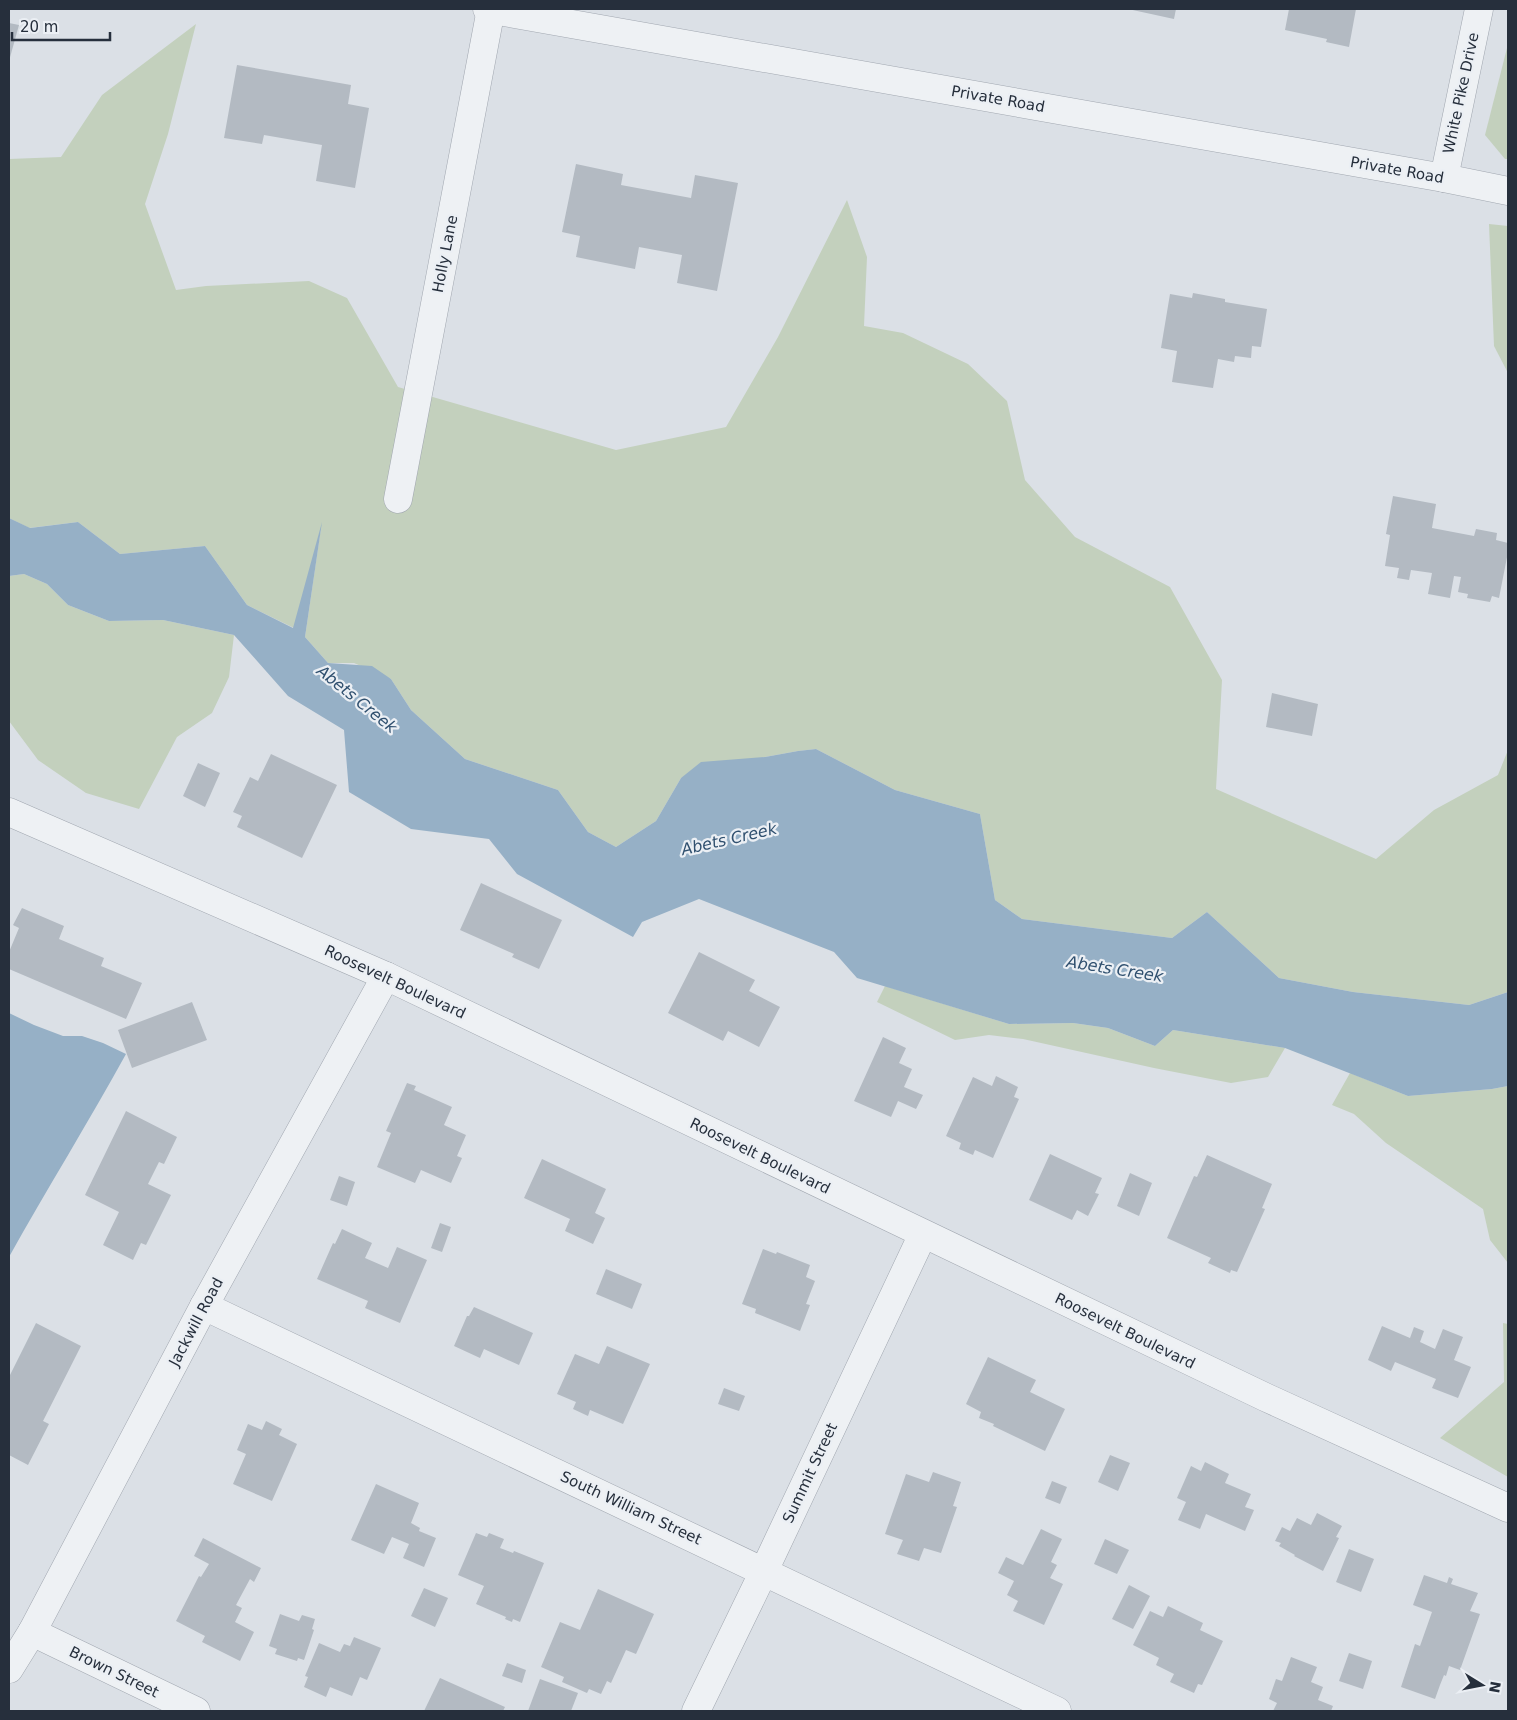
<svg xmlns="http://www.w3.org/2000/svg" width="1517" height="1720" viewBox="0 0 1517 1720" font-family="'DejaVu Sans',sans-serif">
<rect width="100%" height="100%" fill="#dbe0e6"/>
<!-- green -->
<g fill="#c3d0bd">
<path d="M196,24L168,134L145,204L176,290L206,286L309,281L347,298L398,387L616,450L726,427L778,337L847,200L867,257L864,326L903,333L968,364L1007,401L1025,480L1075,537L1170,587L1222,680L1216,789L1376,859L1434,810L1498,775L1508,750V992L1469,1005L1353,992L1279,978L1207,912L1172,938L1022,919L995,900L980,814L895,790L816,749L798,751L765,757L681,778L656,821L616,847L588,832L558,790L465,759L411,710L391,679L354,663H328L305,637L321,528L294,628L247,605L205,546L120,554L78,522L29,528L9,518V159L61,157L102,95Z"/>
<path d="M1508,44V159H1505L1485,135Z"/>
<path d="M1489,224L1508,226V373L1494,346Z"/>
<path d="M24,574L47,584L68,605L109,621L163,620L234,635L229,677L212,713L177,737L139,809L86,793L38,760L9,721V576Z"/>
<path d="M885,986L1009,1024L1073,1023L1108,1028L1155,1046L1173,1030L1285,1048L1268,1077L1231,1083L1154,1068L1023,1039L989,1035L955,1040L877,1002Z"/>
<path d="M1350,1073L1408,1096L1492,1089L1508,1086V1263L1490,1240L1483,1209L1386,1143L1354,1114L1332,1105Z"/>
<path d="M1503,1323L1508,1324V1477L1440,1438L1504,1382Z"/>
</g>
<!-- water -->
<g fill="#96b0c6">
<path d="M9,518L30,528L78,522L120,554L205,546L247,605L293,628L322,522L305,637L328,663L372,666L391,679L411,710L465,759L558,790L588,832L616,847L656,821L681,778L701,762L765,757L798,751L816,749L895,790L980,814L995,900L1022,919L1172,938L1207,912L1279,978L1353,992L1469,1005L1508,992V1086L1492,1089L1408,1096L1285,1048L1173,1030L1155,1046L1108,1028L1073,1023L1009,1024L857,978L834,952L699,899L642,922L633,937L517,874L489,839L411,829L349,792L344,730L288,696L234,635L163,620L109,621L68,605L47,584L24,574L9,576Z"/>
<path d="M9,1013L34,1025L63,1036H82L103,1043L126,1054C88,1123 47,1189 9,1257Z"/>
</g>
<!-- building -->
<g fill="#b3bac2">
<path d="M1128,9H1176L1174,19Z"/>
<path d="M1289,9H1356L1349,47L1326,42L1327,39L1285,30Z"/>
<path d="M9,23L19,25L9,61Z"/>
<path d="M237,65L351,85L348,104L369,108L355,188L316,181L322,145L264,135L262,144L224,138Z"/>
<path d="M576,164L623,174L621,185L691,198L695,175L738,183L717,291L677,283L682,255L639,247L635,269L576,257L580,236L562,232Z"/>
<path d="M1193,293L1225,299V302L1267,309L1261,347L1252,346L1251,358L1235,356L1234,362L1218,359L1213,388L1172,382L1177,351L1161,348L1170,294L1192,298Z"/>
<path d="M1393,496L1436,504L1432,528L1474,536L1476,529L1497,533L1496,540L1508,543V552L1499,598L1492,596L1490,602L1467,598L1468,594L1458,592L1461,577L1454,576L1450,598L1428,594L1432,573L1411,570L1409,580L1397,578L1399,568L1385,566L1390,535L1386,534Z"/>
<path d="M1272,693L1318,704L1312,736L1266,727Z"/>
<path d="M271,754L337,785L302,858L237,827L242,816L233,812L250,777L258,781Z"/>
<path d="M198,763L220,773L205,807L183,796Z"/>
<path d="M481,883L562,920L539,969L512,957L514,954L460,930Z"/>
<path d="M22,908L64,926L59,939L104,958L101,966L142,983L126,1019L9,969V952L19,928L13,925Z"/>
<path d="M699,952L755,980L749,991L780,1007L759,1047L728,1031L723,1041L668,1013Z"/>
<path d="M192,1002L207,1040L132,1068L118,1030Z"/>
<path d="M883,1037L906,1048L899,1063L912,1069L904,1087L923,1095L916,1109L898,1101L891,1117L854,1101Z"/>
<path d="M996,1076L1018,1087L1014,1097L1019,1099L993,1158L975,1150L973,1155L959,1149L961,1143L946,1136L973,1077L992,1086Z"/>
<path d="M407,1083L416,1086L414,1090L452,1107L444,1125L466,1135L457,1156L462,1158L451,1183L421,1170L415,1183L377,1167L391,1133L386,1131Z"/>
<path d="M126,1111L177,1137L164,1164L159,1162L148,1184L171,1195L146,1245L141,1243L133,1260L103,1245L119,1212L85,1195Z"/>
<path d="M1050,1154L1102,1178L1095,1193L1099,1194L1088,1216L1077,1210L1072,1220L1029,1200Z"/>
<path d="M1207,1155L1272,1184L1262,1208L1265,1209L1237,1272L1231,1270L1230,1273L1208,1263L1211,1258L1167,1238L1194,1176L1197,1177Z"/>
<path d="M542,1159L606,1189L595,1213L605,1218L593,1244L565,1231L570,1219L524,1198Z"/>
<path d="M1130,1173L1152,1183L1139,1216L1117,1206Z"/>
<path d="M339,1176L355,1182L347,1206L330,1200Z"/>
<path d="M440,1223L451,1227L442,1252L431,1248Z"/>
<path d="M342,1229L372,1243L365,1258L388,1268L397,1247L427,1260L400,1323L365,1308L368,1301L317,1279L333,1243L335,1244Z"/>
<path d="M763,1249L776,1254L777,1252L810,1265L806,1277L815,1281L806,1304L810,1305L800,1331L755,1313L756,1309L742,1304Z"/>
<path d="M606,1269L642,1284L632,1309L596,1294Z"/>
<path d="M474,1307L533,1333L519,1365L484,1349L480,1358L454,1346L467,1316H469Z"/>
<path d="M36,1323L81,1346L43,1421L49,1424L28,1465L9,1455V1377Z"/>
<path d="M1382,1326L1410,1338L1414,1327L1424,1331L1420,1342L1435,1349L1443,1329L1463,1337L1454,1360L1471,1367L1458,1398L1432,1388L1436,1379L1395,1362L1391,1371L1368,1360Z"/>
<path d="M607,1346L650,1364L623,1424L590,1410L588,1416L573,1409L576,1402L557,1394L575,1354L599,1364Z"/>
<path d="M988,1357L1036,1380L1030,1392L1065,1409L1045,1451L993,1426L994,1424L979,1418L981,1412L966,1404Z"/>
<path d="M724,1388L745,1396L739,1411L718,1404Z"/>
<path d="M266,1421L282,1429L279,1435L297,1444L272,1501L233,1484L246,1454L237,1450L248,1424L262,1430Z"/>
<path d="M1110,1455L1130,1463L1118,1491L1098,1482Z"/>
<path d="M1205,1462L1229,1474L1225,1483L1251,1494L1245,1507L1254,1510L1245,1531L1206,1514L1200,1529L1178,1520L1186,1502L1177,1498L1191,1466L1201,1471Z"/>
<path d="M933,1472L961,1482L953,1506L957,1507L941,1553L924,1548L919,1561L897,1554L903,1540L885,1534L906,1474L929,1482Z"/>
<path d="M1052,1481L1067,1487L1060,1504L1045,1498Z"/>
<path d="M376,1484L419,1503L411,1523L420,1528L419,1531L436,1538L424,1567L403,1558L409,1544L392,1537L384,1554L351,1540Z"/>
<path d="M1317,1513L1342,1526L1336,1537L1339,1538L1323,1571L1294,1556L1295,1555L1279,1546L1281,1543L1275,1541L1282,1527L1290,1531L1297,1518L1311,1525Z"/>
<path d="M1041,1529L1062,1539L1051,1562L1057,1565L1050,1578L1063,1584L1044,1625L1013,1611L1018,1601L1007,1595L1014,1581L998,1573L1006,1557L1023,1565Z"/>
<path d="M476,1533L487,1537L489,1533L504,1539L500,1548L513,1553L514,1551L544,1563L520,1622L513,1619L512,1622L505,1619L506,1617L476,1604L484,1586L458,1575Z"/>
<path d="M203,1538L261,1568L254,1582L250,1579L236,1605L242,1608L235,1622L254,1632L240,1661L202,1642L205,1636L176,1621L199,1576L201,1577L209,1564L194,1556Z"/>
<path d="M1105,1539L1129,1550L1117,1574L1094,1564Z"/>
<path d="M1349,1549L1374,1559L1361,1592L1336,1582Z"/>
<path d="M1424,1575L1447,1583L1449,1577L1453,1579L1451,1584L1478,1593L1470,1611L1480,1614L1460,1670L1449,1666L1446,1676L1444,1675L1440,1685L1435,1699L1401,1687L1415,1644L1420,1646L1432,1612L1413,1605Z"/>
<path d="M1129,1585L1150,1596L1133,1629L1112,1619Z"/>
<path d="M424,1588L448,1598L435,1627L411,1616Z"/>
<path d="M598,1589L654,1614L636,1654L626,1650L611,1683L607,1681L601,1694L589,1689L587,1693L562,1682L564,1677L541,1667L560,1622L580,1630Z"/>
<path d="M1168,1606L1203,1623L1200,1630L1223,1641L1202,1685L1198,1684L1194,1693L1170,1682L1174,1674L1156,1665L1159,1658L1133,1645L1150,1611L1163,1617Z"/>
<path d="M280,1614L299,1621L302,1615L315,1619L312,1629L314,1630L304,1660L298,1658L297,1661L275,1654L277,1649L269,1646Z"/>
<path d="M354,1637L381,1648L367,1680L360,1677L352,1696L330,1687L326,1697L304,1687L308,1677L305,1676L319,1643L340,1652L344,1644L350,1646Z"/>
<path d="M1349,1653L1372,1661L1363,1689L1339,1681Z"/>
<path d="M1291,1657L1317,1667L1311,1682L1323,1687L1318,1700L1333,1706L1331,1711H1273L1277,1703L1269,1699L1276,1679L1282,1681Z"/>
<path d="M507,1663L526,1670L522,1683L502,1676Z"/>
<path d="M440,1678L505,1707L503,1711H424Z"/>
<path d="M540,1679L578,1693L571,1711H528Z"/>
</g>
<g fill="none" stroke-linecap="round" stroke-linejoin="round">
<!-- minor casing -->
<g stroke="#a1a7b0" stroke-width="29">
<g id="minor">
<path d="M487,9L1444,178L1508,191"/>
<path d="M1444,178L1479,9"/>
<path d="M398,499L491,9"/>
<path d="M9,812L386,976L1265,1397L1508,1508"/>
<path d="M204,1306L1057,1711"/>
<path d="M32,1632L196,1711"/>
<path d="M9,1669L32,1632L204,1306L386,976"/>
<path d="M696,1711L764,1571L923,1234"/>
</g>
</g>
<!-- minor -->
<use href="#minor" stroke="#eef1f4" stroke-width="28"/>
</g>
<g text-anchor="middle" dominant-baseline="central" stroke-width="4.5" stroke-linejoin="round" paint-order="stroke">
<!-- street labels -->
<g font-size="15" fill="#262f3c" stroke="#ebeff4">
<text transform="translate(1461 93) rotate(-78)">White Pike Drive</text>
<text transform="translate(998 99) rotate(10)">Private Road</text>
<text transform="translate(1397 170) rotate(10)">Private Road</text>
<text transform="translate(445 254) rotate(-79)">Holly Lane</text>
<text transform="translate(395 982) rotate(25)">Roosevelt Boulevard</text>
<text transform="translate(760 1156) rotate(26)">Roosevelt Boulevard</text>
<text transform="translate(196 1322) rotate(-62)">Jackwill Road</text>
<text transform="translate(1125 1331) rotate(26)">Roosevelt Boulevard</text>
<text transform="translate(810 1473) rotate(-65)">Summit Street</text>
<text transform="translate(631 1508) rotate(25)">South William Street</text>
<text transform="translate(114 1672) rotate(26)">Brown Street</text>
</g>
<!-- water labels -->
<g font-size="16" font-style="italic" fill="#30506f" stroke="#ebeff4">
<text transform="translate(357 699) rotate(39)">Abets Creek</text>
<text transform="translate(729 839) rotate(-13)">Abets Creek</text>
<text transform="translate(1115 969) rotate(9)">Abets Creek</text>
</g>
</g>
<!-- border -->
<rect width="1517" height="1720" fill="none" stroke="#262f3c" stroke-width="20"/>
<!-- north arrow -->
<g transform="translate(1482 1685) rotate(100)" stroke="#ebeff4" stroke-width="4" paint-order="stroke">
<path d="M0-4L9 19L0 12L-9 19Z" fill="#262f3c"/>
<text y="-8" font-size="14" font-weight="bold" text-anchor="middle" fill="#262f3c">N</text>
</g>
<!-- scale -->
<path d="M12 32v8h98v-8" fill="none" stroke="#262f3c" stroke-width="2.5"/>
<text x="20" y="32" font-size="15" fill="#262f3c" stroke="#ebeff4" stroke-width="4" paint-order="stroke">20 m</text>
</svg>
